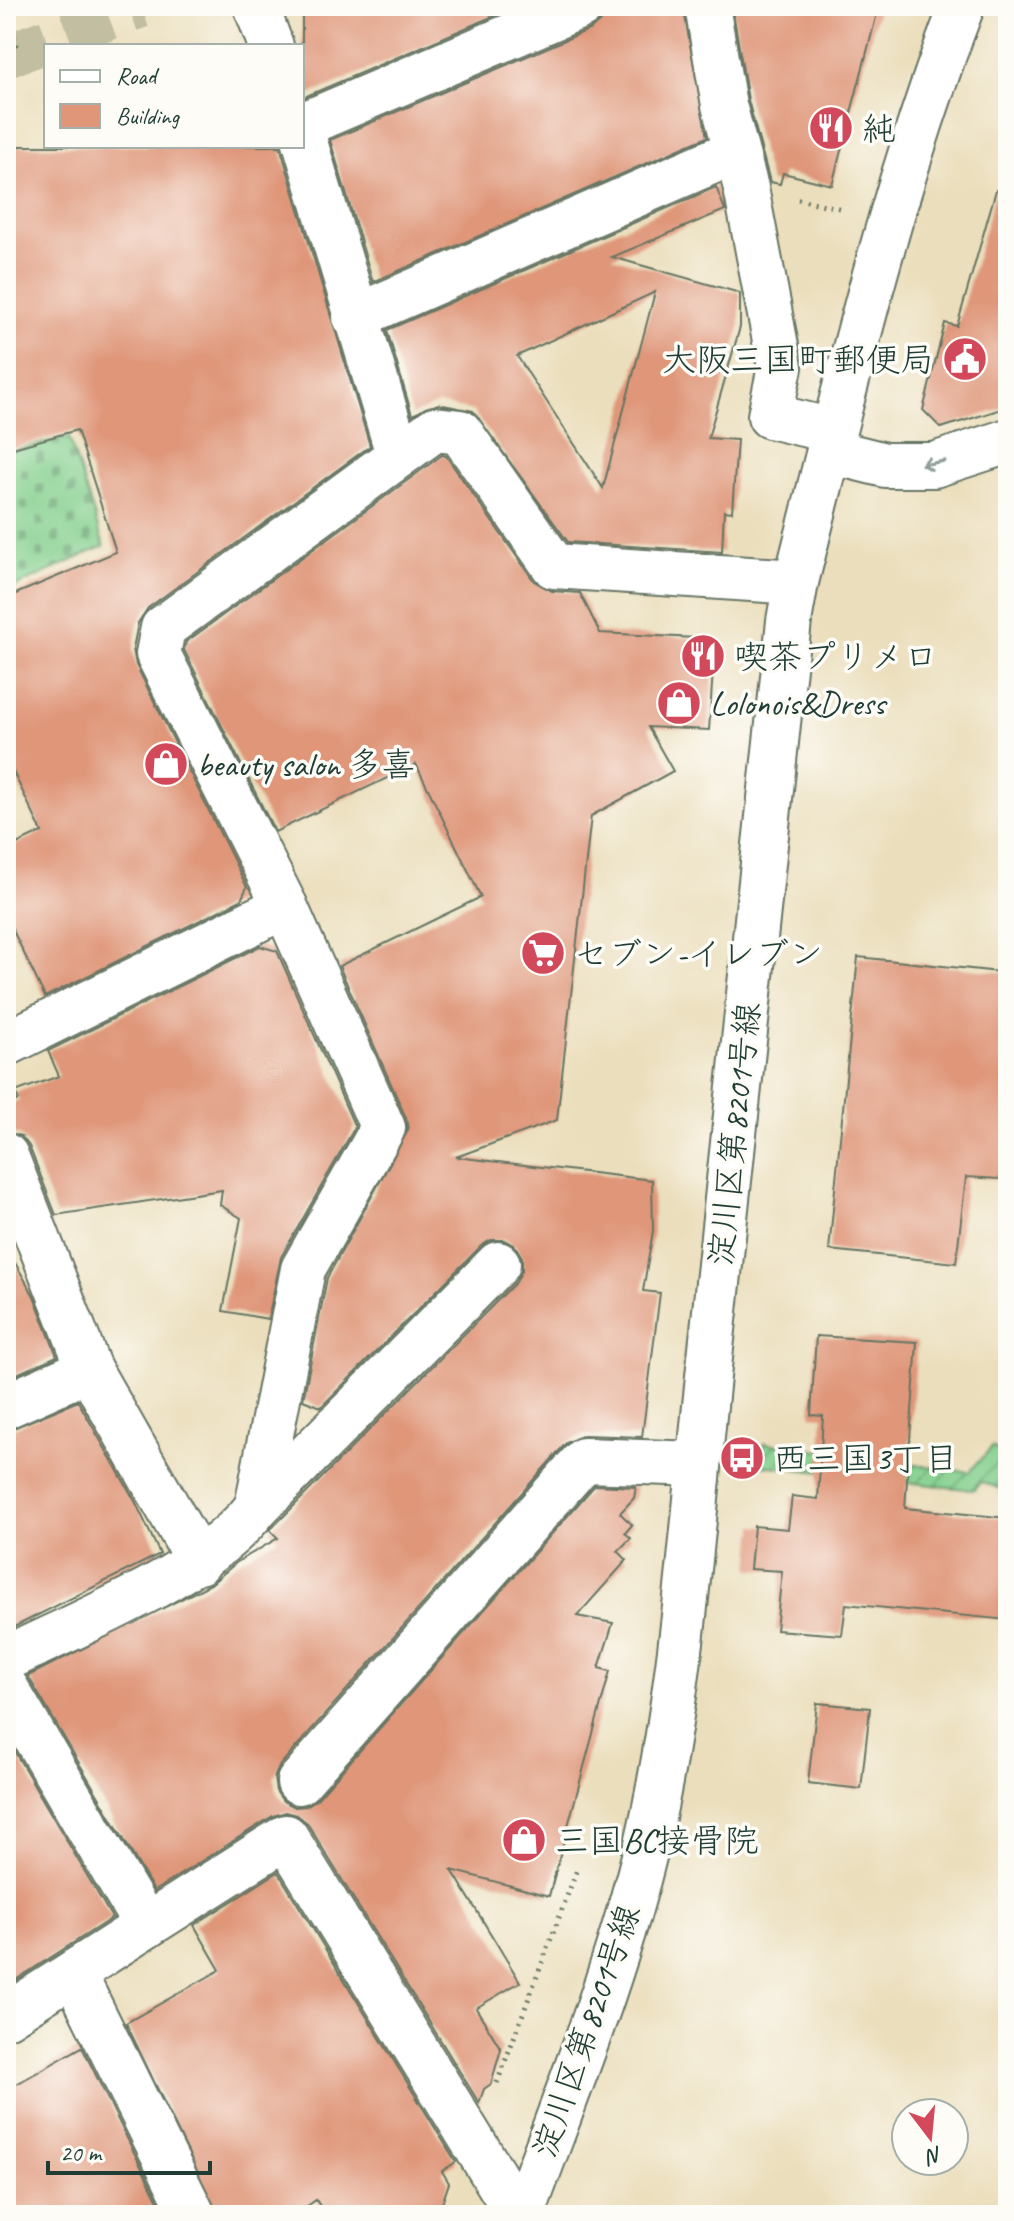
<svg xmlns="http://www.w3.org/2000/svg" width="1014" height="2221" viewBox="0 0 1014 2221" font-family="Caveat,'Klee One',sans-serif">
<defs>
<pattern id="cemetery-stones" width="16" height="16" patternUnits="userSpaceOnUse" patternTransform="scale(2)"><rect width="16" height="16" fill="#83cf8d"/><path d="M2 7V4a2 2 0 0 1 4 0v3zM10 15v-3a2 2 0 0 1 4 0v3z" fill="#6ba974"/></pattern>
<pattern id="garden-furrows" width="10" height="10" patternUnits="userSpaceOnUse" patternTransform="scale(2)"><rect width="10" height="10" fill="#83cf8d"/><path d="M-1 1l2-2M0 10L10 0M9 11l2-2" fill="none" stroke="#6ba974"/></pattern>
</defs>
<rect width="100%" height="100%" fill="#fdfcf7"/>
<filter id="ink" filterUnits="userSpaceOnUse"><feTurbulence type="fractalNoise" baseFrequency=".0125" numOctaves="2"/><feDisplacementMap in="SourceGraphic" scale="16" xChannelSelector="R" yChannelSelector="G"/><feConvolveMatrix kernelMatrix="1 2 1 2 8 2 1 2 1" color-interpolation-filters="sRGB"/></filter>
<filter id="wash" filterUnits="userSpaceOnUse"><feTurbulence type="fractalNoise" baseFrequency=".006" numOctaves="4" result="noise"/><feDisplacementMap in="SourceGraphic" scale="32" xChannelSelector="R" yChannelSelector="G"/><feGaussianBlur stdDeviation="1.8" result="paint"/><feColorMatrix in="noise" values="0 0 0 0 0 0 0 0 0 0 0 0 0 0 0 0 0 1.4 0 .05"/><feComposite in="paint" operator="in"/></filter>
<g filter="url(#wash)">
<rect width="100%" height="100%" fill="#ebdebc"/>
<!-- cemetery -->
<path fill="url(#cemetery-stones)" stroke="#518660" stroke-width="2" d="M69,437L104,546L6,591V452Z"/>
<!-- garden -->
<path fill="url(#garden-furrows)" stroke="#518660" stroke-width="2" d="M764,1443L969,1472L992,1447L1008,1455V1491L981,1482L973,1490L762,1465Z"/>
<g id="blocks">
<!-- building -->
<g fill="#df9679" fill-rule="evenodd">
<path d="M302,6H517L302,98Z"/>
<path d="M606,6H683L707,137L373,282L330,140L591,29L601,20Z"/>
<path d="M732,6H879L832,185L783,173L780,184L770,182L748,100Z"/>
<path d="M6,146H280L370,446L148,608L138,623L133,649L136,665L247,887L241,900L45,997L6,916V849L42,832L6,757V598L116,552L77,430L6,450Z"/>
<path d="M716,187L725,210L612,257L740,293V327L708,438L737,440L732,512L724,511L722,552L568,542L473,411L438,404L412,415L387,330ZM655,292L603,488L517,356Z"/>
<path d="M996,190L1008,192V407L941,428L923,410L945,323L957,326Z"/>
<path d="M442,455L446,456L534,581L552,591L580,593L600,633L715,639L709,730L648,727L673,771L591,816L557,1120L456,1157L652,1180L653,1231L643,1291L660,1293L642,1437L584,1435L566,1443L280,1765L274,1778L276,1791L283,1801L295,1807L306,1806L317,1799L595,1485L636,1487L634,1498L620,1513L632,1525L625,1533L631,1538L618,1551L627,1560L577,1616L613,1623L599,1668L610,1671L549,1896L452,1870L520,1982L476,2008L501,2049L491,2084L484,2089L479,2103L307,1823L297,1815L286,1812L273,1816L154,1891L28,1676L211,1584L237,1562L278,1538L270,1530L516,1282L522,1271V1257L515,1246L504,1240H491L481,1246L321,1407L303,1400L327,1278L408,1130L406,1118L339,966L481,897L416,764L275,832L184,650L186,642Z"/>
<path d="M260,946L277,951L355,1127L281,1257L268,1319L223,1311L241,1218L220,1205L222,1190L56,1215L29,1146L21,1136L6,1132V1105L19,1100L15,1092L59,1076L48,1051Z"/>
<path d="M858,957L1008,973V1117L1000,1179L966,1177L956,1263L829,1250Z"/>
<path d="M6,1247L34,1296L57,1356L6,1379Z"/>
<path d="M816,1336L917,1342L905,1508L1008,1518V1620L846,1604L842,1635L776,1630L782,1571L750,1569L754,1526L788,1529L792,1496L818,1499L823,1416L811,1415Z"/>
<path d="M78,1401L135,1501L160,1554L6,1631V1431Z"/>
<path d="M817,1703L870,1708L861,1789L808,1783Z"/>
<path d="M6,1737L112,1918L14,1981L6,1967Z"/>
<path d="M278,1872L456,2162L442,2171L449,2183L438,2215H326L316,2200L294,2215H218L126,2023L220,1970L194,1925Z"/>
<path d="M82,2047L165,2215H6V2090Z"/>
</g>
</g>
</g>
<g filter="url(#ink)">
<use href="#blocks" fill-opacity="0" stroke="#667564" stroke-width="2"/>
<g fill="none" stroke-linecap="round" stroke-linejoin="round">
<!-- minor-tunnel -->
<path stroke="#c2bea1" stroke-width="44" stroke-dasharray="44 22" stroke-linecap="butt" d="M6,56L141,6"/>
<!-- minor casing -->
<g stroke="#667564" stroke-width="48">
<g id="minor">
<path d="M256,6L271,46"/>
<path d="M707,6L724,105L746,188L780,367L770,416L833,431"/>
<path d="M302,125L581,6"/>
<path d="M302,132L398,454"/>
<path d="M355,317L734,152"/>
<path d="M829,451L885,465H934L1008,441"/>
<path d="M6,1044L285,906"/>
<path d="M6,1156L89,1369L199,1562"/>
<path d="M6,1406L89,1369"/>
<path d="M257,1507L303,1269L383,1128L285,906L158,654L163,628L435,429L460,432L554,566L796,582"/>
<path d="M6,1659C82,1621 206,1574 257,1507L498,1264"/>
<path d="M6,1688L146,1926L286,1837L518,2215"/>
<path d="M299,1782L584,1460L699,1464"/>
<path d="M74,1974L193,2215"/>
<path d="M6,2016L146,1926"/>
<path d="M522,2215C567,2093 617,1971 647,1844C683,1688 692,1526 709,1367C736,1118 762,870 789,621L796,582C845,388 890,192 962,6"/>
</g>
</g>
<!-- path -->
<g stroke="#667564" stroke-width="5" stroke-dasharray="2 6" stroke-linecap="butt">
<path d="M6,14L19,51"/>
<path d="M798,199L843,209"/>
<path d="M497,2083L578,1867"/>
</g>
<!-- minor -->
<use href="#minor" stroke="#fff" stroke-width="44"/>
</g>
<!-- one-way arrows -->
<defs><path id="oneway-shaft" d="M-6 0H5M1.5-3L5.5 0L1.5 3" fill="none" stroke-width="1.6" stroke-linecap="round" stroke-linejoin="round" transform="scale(2)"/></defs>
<use stroke="#8f9e9a" href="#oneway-shaft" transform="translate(933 463) rotate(170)"/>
</g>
<!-- icons -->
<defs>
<g id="restaurant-disc" transform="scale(2.3)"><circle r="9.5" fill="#d1495b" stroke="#fdfcf7"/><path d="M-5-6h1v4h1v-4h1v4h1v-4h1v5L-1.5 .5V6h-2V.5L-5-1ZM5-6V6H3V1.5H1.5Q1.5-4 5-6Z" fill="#fff"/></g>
<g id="civic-disc" transform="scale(2.3)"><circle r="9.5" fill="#d1495b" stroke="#fdfcf7"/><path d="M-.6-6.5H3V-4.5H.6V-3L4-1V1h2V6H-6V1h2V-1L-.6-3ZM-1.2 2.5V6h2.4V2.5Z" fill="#fff"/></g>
<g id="shop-disc" transform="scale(2.3)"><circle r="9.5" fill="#d1495b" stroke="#fdfcf7"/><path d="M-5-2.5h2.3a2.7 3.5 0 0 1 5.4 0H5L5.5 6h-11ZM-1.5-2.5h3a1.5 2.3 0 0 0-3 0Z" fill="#fff"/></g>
<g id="supermarket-disc" transform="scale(2.3)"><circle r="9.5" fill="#d1495b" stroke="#fdfcf7"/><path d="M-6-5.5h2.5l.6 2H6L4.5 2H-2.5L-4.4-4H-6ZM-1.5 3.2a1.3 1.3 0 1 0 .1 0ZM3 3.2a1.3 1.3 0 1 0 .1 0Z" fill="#fff"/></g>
<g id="bus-disc" transform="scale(2.3)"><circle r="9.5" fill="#d1495b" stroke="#fdfcf7"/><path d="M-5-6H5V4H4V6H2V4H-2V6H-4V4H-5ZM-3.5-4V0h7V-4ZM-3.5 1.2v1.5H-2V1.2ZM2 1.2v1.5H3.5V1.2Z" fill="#fff"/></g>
</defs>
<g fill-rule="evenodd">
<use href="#restaurant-disc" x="831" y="128"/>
<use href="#civic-disc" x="965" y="359"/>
<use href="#restaurant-disc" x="703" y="656"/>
<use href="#shop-disc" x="679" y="703"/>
<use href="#shop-disc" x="166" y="764"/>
<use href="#supermarket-disc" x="543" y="953"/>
<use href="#bus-disc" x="742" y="1458"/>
<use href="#shop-disc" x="524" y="1840"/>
</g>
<g text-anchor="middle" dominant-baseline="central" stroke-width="7" stroke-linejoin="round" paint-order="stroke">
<!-- poi labels -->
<g font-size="34" fill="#1f3d34" stroke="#fdfcf7" text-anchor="start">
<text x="862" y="128">純</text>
<text x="934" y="359" text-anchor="end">大阪三国町郵便局</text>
<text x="734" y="656">喫茶プリメロ</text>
<text x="710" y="703">Lolonois&amp;Dress</text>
<text x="197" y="764">beauty salon 多喜</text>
<text x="574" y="953">セブン-イレブン</text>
<text x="773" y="1458">西三国3丁目</text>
<text x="555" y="1840">三国BC接骨院</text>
</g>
<!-- street labels -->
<g font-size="34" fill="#1f3d34" stroke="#fdfcf7">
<text transform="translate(734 1134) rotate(-84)">淀川区第8201号線</text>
<text transform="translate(586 2031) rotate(-71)">淀川区第8201号線</text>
</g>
</g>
<!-- margin -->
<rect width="1014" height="2221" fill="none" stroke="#fdfcf7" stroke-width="32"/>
<!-- legend -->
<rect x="44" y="44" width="260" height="104" fill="#fdfcf7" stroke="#a4b0a9" stroke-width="2"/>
<rect x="60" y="70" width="40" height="12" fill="#ffffff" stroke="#a4b0a9" stroke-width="2"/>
<text x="116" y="84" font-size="24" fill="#1f3d34">Road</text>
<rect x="60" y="104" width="40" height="24" fill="#df9679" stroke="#a4b0a9" stroke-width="2"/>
<text x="116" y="124" font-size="24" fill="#1f3d34">Building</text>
<!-- north arrow -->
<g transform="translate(930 2137) rotate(164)"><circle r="38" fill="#fdfcf7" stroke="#a4b0a9" stroke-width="2"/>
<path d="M0-6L14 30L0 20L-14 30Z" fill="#d1495b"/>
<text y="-12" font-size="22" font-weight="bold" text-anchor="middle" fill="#1f3d34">N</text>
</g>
<!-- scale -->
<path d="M48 2161v12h162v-12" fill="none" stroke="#1f3d34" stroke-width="4"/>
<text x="60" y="2161" font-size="24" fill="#1f3d34" stroke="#fdfcf7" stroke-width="6" paint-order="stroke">20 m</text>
</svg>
